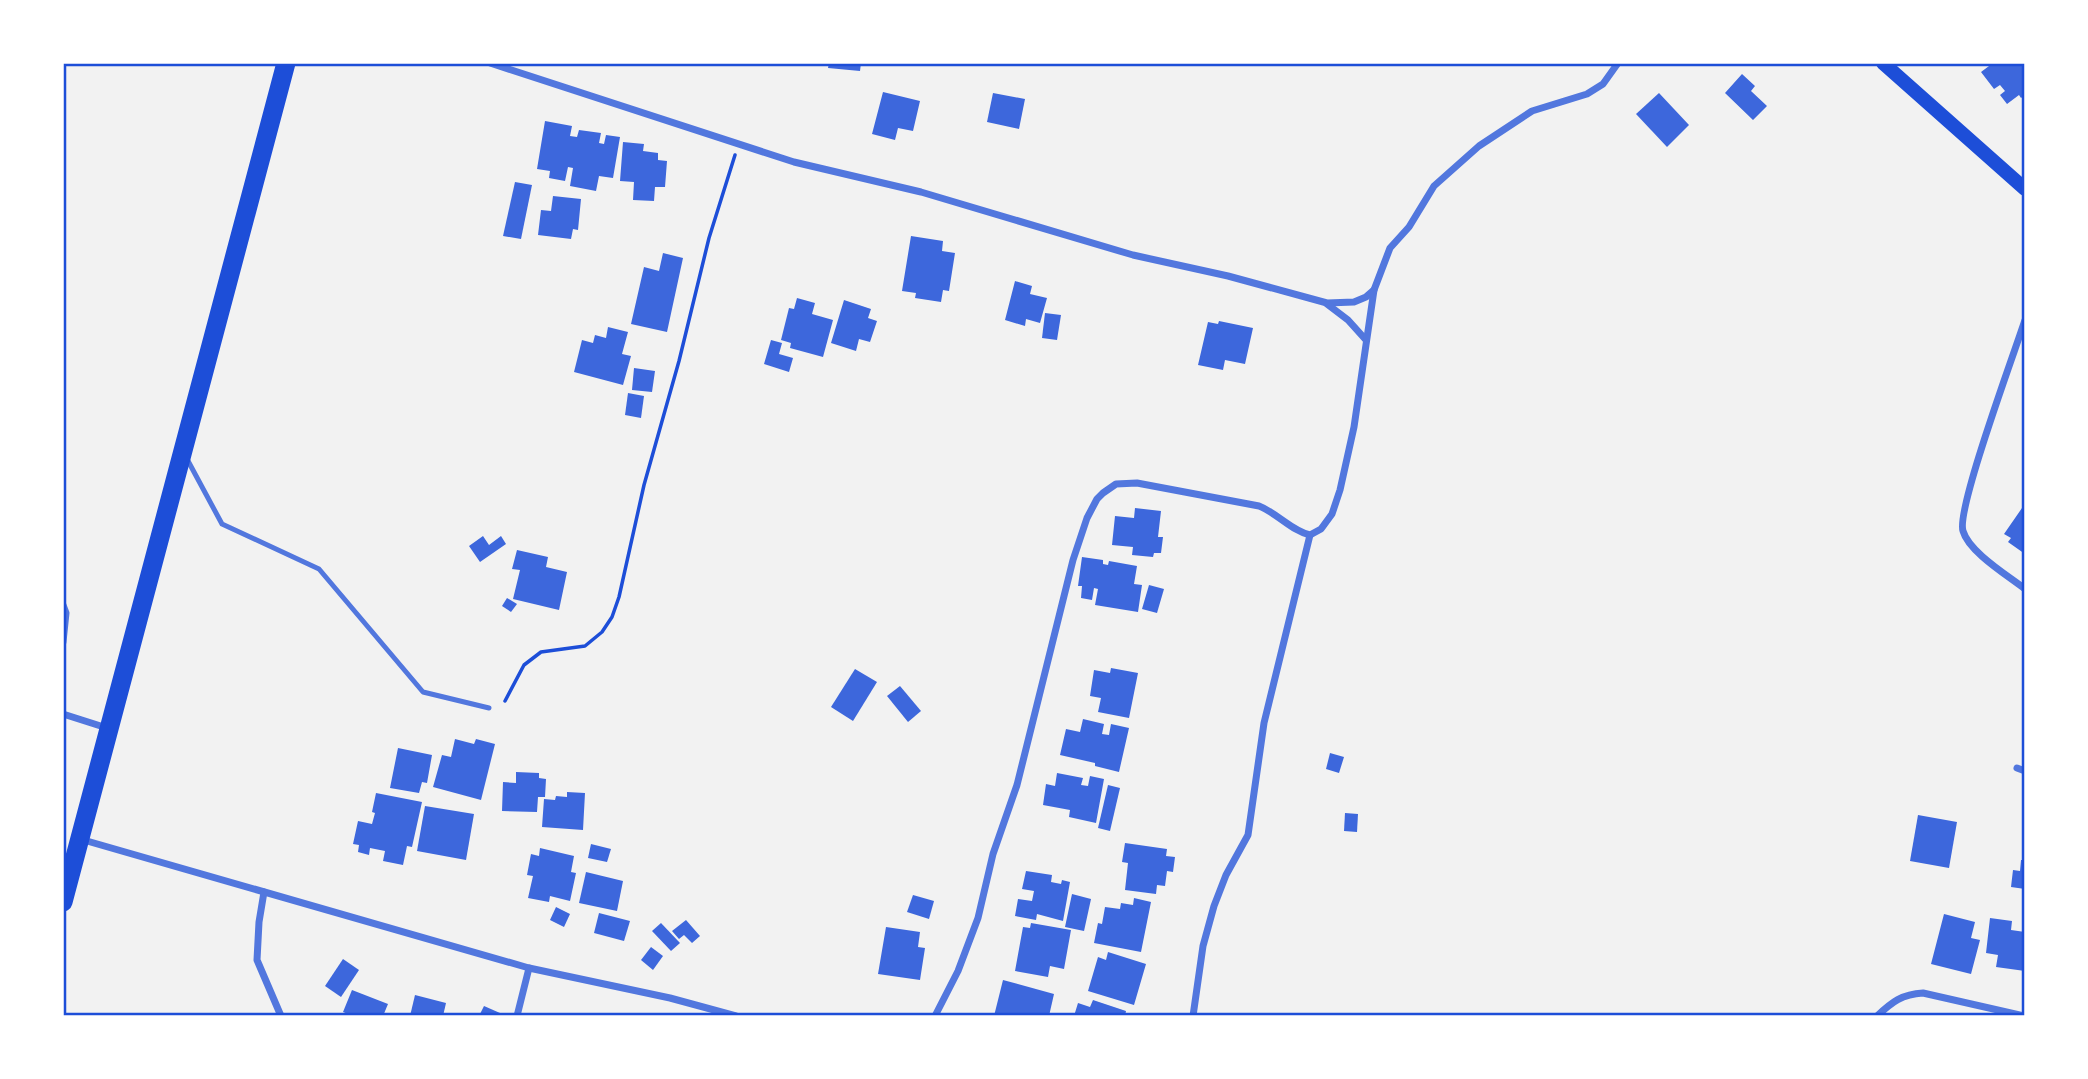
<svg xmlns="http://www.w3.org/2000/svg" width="2088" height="1079" viewBox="0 0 2088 1079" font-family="Commissioner,sans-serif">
<rect width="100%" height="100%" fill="#f2f2f2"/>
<!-- building -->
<g fill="#3d67dc">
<path d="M829,63H861L860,71L828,68Z"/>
<path d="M1993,63H2023L2025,66V95L2021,98L2019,95L2007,104L2000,95L2005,91L2000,85L1994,89L1981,72Z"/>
<path d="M1742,74L1755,86L1751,91L1767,106L1753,120L1725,93Z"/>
<path d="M883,92L920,101L913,131L898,128L895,140L872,134Z"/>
<path d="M993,93L1025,99L1019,129L987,122Z"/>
<path d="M1659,93L1689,125L1667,147L1636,114Z"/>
<path d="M545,121L572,126L570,136L577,137L579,130L601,133L599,143L604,144L606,135L620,137L613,178L599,176L596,191L570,186L573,168L568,167L565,181L549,178L550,171L537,169Z"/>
<path d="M623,142L644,144L643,151L658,153V160L667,161L665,187H655L654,201L633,200L634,182L620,181Z"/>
<path d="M515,182L532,185L521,239L503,236Z"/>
<path d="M553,196L581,199L578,230L573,229L571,239L538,235L541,210L551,211Z"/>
<path d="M911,236L943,241L942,251L955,253L949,291L943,290L941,302L915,298L916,293L902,291Z"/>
<path d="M663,253L683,258L667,332L631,324L644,267L659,271Z"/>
<path d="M1015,281L1032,286L1030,294L1047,298L1040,323L1026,319L1025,326L1005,320Z"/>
<path d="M797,298L815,303L812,314L833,320L823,357L790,348L791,343L781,340L789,308L794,309Z"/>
<path d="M844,300L871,309L868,318L877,321L870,342L859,339L856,351L831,343Z"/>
<path d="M1045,313L1061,315L1057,340L1042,338Z"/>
<path d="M1219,321L1253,328L1245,364L1225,360L1223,370L1198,365L1208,322L1218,324Z"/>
<path d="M608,327L628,332L622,354L631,356L623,385L574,372L582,340L593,343L595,335L606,338Z"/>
<path d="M771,340L782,343L779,354L793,358L789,372L764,364Z"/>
<path d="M634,368L655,371L652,392L632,390Z"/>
<path d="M628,393L644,396L641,418L625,415Z"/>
<path d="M1135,508L1161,511L1158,537H1163L1161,553H1154L1153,557L1132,555L1133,547L1112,545L1115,516L1134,518Z"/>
<path d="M2022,508L2025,511V554L2008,542L2011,538L2004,534Z"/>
<path d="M483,536L489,545L501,536L506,544L480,562L469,546Z"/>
<path d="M517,550L548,557L546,567L567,572L559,610L513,599L520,570L512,569Z"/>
<path d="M1082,557L1103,560V564L1108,565L1109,561L1137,566L1134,584L1142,585L1138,612L1095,605L1098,589L1094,588L1092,600L1081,598L1082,586H1078Z"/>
<path d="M1149,585L1164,589L1157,613L1142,609Z"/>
<path d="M507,598L517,604L511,612L502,606Z"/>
<path d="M1111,668L1138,673L1129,718L1098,712L1101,698L1090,696L1094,670L1110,673Z"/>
<path d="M855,669L877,682L853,721L831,707Z"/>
<path d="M900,686L921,711L908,722L887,696Z"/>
<path d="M1083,719L1104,724L1102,734L1109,735L1111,724L1129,728L1119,772L1095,766V763L1060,755L1066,729L1080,732Z"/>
<path d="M455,739L474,744L476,739L495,744L481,800L433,787L442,755L451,757Z"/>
<path d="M398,748L432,755L427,783L422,782L419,793L390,788Z"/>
<path d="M1330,753L1344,757L1339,773L1326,769Z"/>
<path d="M516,772L539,773V778L546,779L545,797H538L537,812L502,811L503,782L516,783Z"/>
<path d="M1057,773L1083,778L1081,785L1088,786L1090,776L1104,779L1096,823L1069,817L1070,810L1043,805L1046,784L1055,786Z"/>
<path d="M1108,785L1120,788L1110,831L1098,828Z"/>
<path d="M567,792L585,793L583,830L542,827L544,799L555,800L556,796L567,797Z"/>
<path d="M376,793L422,802L412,847L407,846L403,865L383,861L385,851L370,848L369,855L358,852L359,845L353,844L358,821L372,824L375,813L372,812Z"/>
<path d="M425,806L474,814L466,860L417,851Z"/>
<path d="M1345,813L1358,814L1357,832L1344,831Z"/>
<path d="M1918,815L1957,822L1949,868L1910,861Z"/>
<path d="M1125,843L1167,849L1166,856L1175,857L1173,872L1167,871L1165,886L1157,885L1156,894L1125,890L1128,863L1122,862Z"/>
<path d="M591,844L611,849L607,862L588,858Z"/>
<path d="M540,848L574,856L571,872L576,873L570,901L550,896L549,902L528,898L533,876L527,875L531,854L539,856Z"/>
<path d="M2021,860H2025V889L2011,887L2013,870L2020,871Z"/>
<path d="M1026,871L1052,875L1051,882L1061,884L1062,880L1070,882L1063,921L1037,914L1036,920L1015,916L1018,899L1032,901L1034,891L1022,889Z"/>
<path d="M586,872L623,881L617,911L579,903Z"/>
<path d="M1072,894L1091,899L1084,931L1065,927Z"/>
<path d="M913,895L934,901L929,919L907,912Z"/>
<path d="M1134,898L1151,902L1141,952L1094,943L1098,923L1102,924L1105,907L1120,909L1121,903L1133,905Z"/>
<path d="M556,907L570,914L564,927L550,920Z"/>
<path d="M599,913L630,921L624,941L594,933Z"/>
<path d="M1944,914L1975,922L1971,938L1980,940L1971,974L1931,964Z"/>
<path d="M1990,918L2012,921L2011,930L2025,932V971L1996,967L1998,955L1986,953Z"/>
<path d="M686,920L700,936L692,943L684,935L679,939L672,931Z"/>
<path d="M661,923L680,943L671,951L652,931Z"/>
<path d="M1031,923L1071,930L1064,969L1050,966L1048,977L1015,971L1023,927L1030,928Z"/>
<path d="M886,927L920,932L918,947L925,948L920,980L878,974Z"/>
<path d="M651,947L663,956L653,970L641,960Z"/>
<path d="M1108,952L1146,964L1134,1005L1088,991L1098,957L1106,960Z"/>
<path d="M343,959L359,970L341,997L325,986Z"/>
<path d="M1003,980L1054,994L1049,1016H994Z"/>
<path d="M352,990L388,1004L383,1016H353L343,1012Z"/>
<path d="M415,995L446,1003L443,1016H410Z"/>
<path d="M1093,1000L1126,1011L1125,1016H1074L1078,1003L1090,1007Z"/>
<path d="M484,1006L500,1013L498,1016H479Z"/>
</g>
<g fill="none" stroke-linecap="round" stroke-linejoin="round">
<!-- path -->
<path stroke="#1d4ed8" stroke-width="3.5" d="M505,701L524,665L541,652L585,646L602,632L612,617L619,597L644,485L679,361L709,238L735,155"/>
<!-- service -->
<path stroke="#5277de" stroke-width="5" d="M187,459L222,524L319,569L423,692L489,708"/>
<!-- minor -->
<g stroke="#5277de" stroke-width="7">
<path d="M490,63L794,162L921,192L1133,255L1228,276L1327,303L1354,302L1366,297L1374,290L1390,248L1409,227L1434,186L1479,146L1532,111L1587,94L1603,84L1618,63"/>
<path d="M1327,304L1348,320L1366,340"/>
<path d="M2025,320C2015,351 1956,510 1963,531C1969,552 2007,575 2025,589"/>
<path d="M63,605L66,613L63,642"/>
<path d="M63,714L107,728"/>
<path d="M2017,768L2025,771"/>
<path d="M80,839L529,968L670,998L736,1016"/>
<path d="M264,892L259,922L257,960L281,1016"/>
<path d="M517,1016L529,968"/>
<path d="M935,1016L958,971L978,918L993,854L1017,785L1073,560L1087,518L1097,499L1103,493L1116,484L1137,483L1259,506C1277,513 1292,531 1310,535L1321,529L1332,514L1340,490L1354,427L1374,290"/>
<path d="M1193,1016L1203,946L1214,906L1226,875L1248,835L1264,723L1310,535"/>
<path d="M1877,1016C1892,1002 1902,994 1923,993L2024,1016"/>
</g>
<!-- secondary -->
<path stroke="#1d4ed8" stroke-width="14" d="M1883,63L2025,189"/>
<!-- trunk -->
<path stroke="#1d4ed8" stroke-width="19" d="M63,902L286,63"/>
</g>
<!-- border -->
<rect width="2088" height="1079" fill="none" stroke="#ffffff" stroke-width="130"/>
<rect x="65" y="65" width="1958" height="949" fill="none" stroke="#1d4ed8" stroke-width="2.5"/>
</svg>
